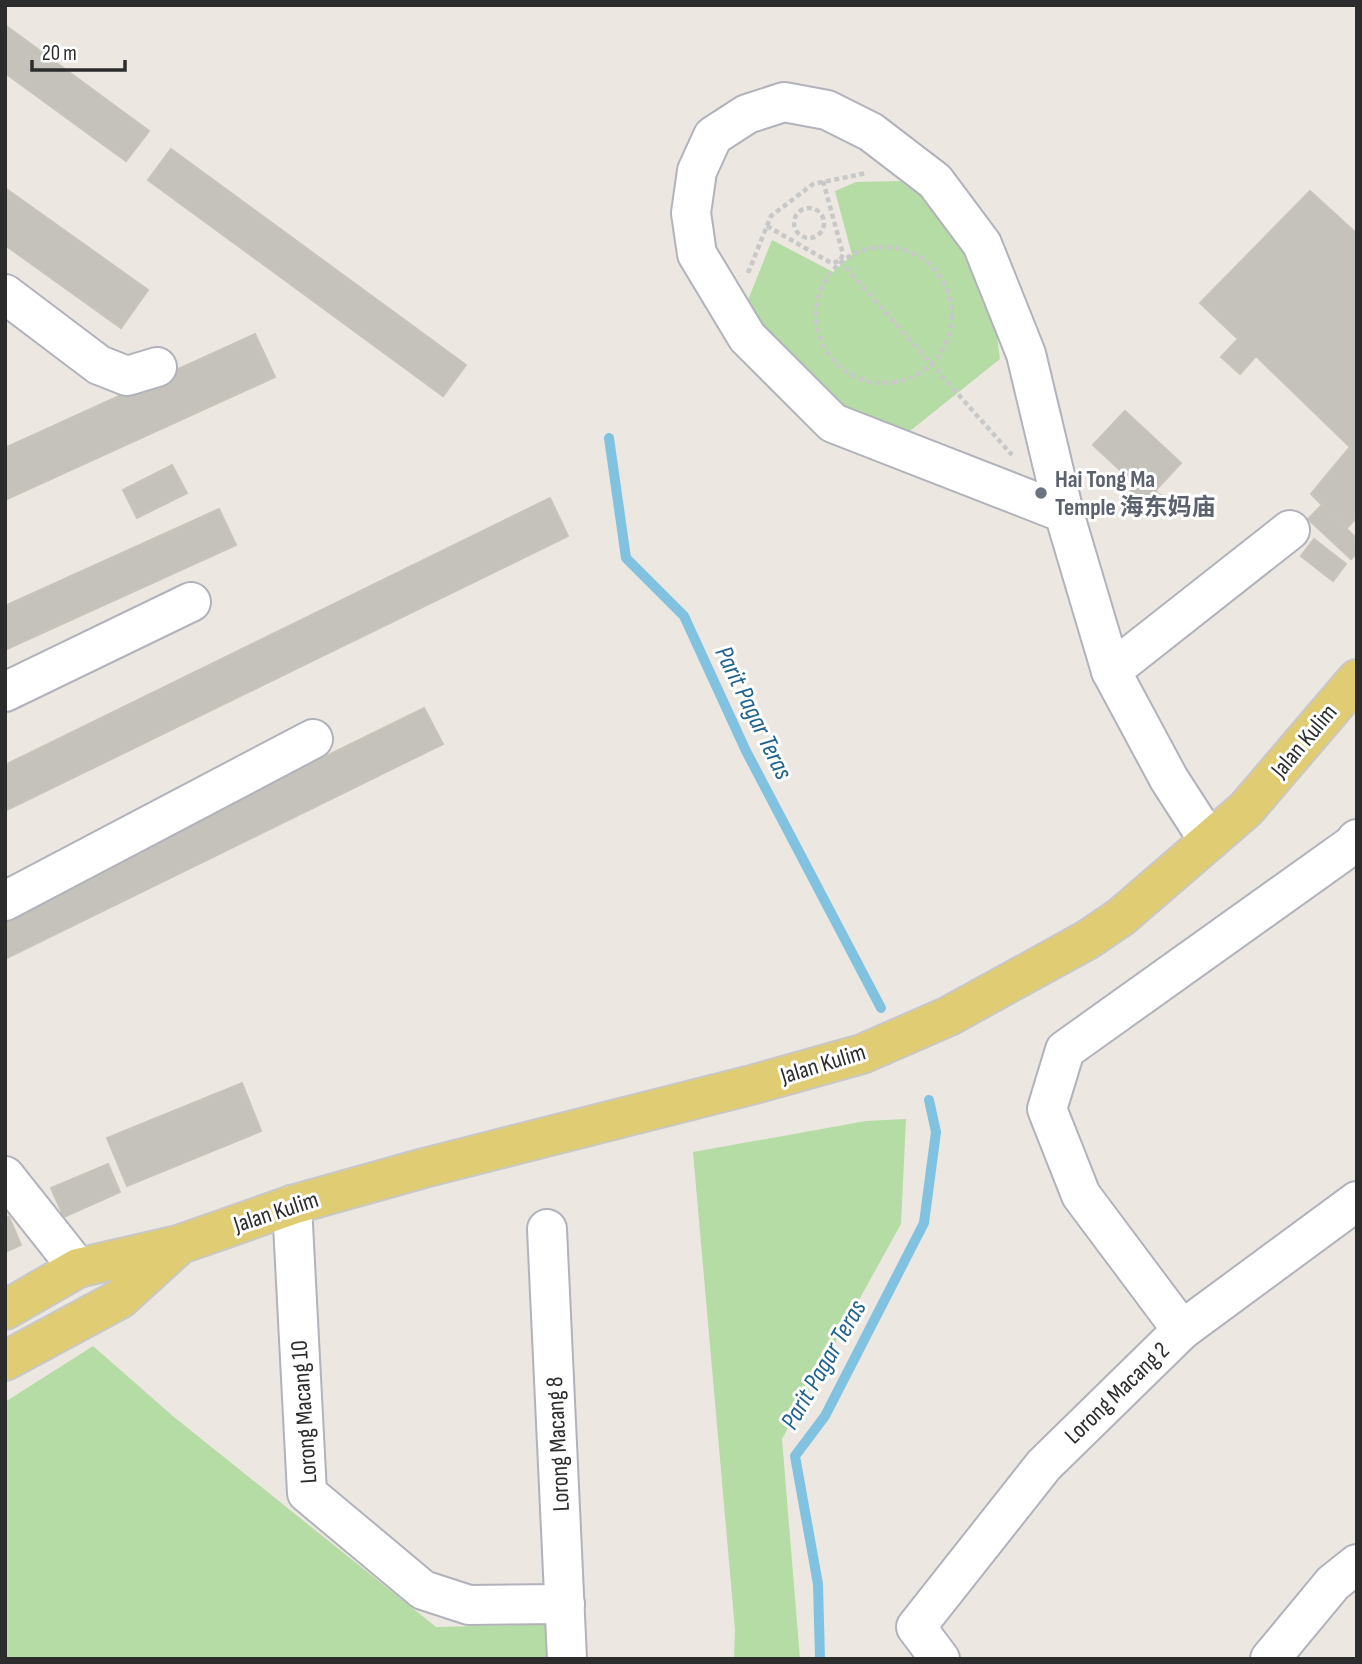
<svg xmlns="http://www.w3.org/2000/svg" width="1362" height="1664" viewBox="0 0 1362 1664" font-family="'Sofia Sans Condensed','Noto Sans SC',sans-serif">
<rect width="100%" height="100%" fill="#ece8e1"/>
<!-- green -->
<g fill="#b4dca4">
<path d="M900,181L935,206L982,283L995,323L1000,359L905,435L865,419L830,397L765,328L748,300L772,240L833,272L852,255L835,191L856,182Z"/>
<path d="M906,1119L901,1224L782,1439L800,1659H734L735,1630L693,1152L866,1121Z"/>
<path d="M93,1346L174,1417L436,1627L558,1624L551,1659H5V1402Z"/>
</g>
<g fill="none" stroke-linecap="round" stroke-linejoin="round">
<!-- stream -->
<g stroke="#81c2e1" stroke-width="10">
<path d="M609,438L626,558L684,616L746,751L881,1008"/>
<path d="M820,1659L818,1584L795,1456L825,1416L924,1223L936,1132L929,1100"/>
</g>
</g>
<!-- building -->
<g fill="#c5c2bc" stroke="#c8c4ba" stroke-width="2">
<path d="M5,25L149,131L126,161L5,73Z"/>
<path d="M171,149L466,365L443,396L148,180Z"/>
<path d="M5,188L148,290L121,328L5,245Z"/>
<path d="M1310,191L1357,234V517L1346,529L1311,494L1350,447L1256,356L1240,374L1221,357L1238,339L1200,303Z"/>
<path d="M255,334L275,377L5,500V448Z"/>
<path d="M1125,411L1181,463L1155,491L1162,496L1155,503L1148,498L1142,504L1129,493L1136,485L1093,445Z"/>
<path d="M172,465L187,493L137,518L123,490Z"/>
<path d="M550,498L568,536L5,811V765Z"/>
<path d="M1322,505L1357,539V553L1351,559L1308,519Z"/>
<path d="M219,509L236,545L5,650V606Z"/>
<path d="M1314,539L1346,564L1333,581L1301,556Z"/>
<path d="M424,708L443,744L5,959V914Z"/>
<path d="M242,1083L261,1131L127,1186L107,1138Z"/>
<path d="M108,1164L120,1192L64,1217L51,1188Z"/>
<path d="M9,1217L21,1245L5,1252V1218Z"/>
</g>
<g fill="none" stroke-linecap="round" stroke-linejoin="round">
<!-- minor casing -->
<g stroke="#b1b2bb" stroke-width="42">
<g id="minor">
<path d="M5,294L99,365L127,376L157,367"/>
<path d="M1064,513L833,423L747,337L697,254L691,213L697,171L713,136L747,114L784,102L827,110L871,132L935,181L982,244L1026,354L1064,513L1111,671L1169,779L1209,841"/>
<path d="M1111,671L1290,530"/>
<path d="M5,692L191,602"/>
<path d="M5,901L313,739"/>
<path d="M5,1176L78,1268"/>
<path d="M292,1205L307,1493L423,1590L469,1605L565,1604"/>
<path d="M547,1229L567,1659"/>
<path d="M1182,1330L1081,1195L1047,1109L1065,1050L1352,845L1357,839"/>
<path d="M940,1659L916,1627L1044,1465L1182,1330L1357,1201"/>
<path d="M1270,1659L1333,1583L1357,1564"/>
</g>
</g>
<!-- major casing -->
<g stroke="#c8c8c8" stroke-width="42">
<g id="major">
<path d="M5,1310L78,1268L178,1245L292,1205L424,1168L755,1084L862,1054L949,1016L1087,940L1121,917L1246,809L1357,679"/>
<path d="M5,1361L120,1299L177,1247"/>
</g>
</g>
<!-- path -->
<g stroke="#c8c8c8" stroke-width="4.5" stroke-dasharray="5 3.5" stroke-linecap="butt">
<circle cx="809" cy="223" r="15"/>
<path d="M767,226L831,263L840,261L843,254L823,181"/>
<circle cx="884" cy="315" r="68"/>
<path d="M840,261L1012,455"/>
<path d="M748,273L771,216L813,184L867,173"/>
</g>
<!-- minor -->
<use href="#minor" stroke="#fff" stroke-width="38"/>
<!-- major -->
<use href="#major" stroke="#e0cc72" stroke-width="38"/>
</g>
<!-- markers -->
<circle fill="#6b7280" stroke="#fff" stroke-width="2.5" cx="1041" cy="493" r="7"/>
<g text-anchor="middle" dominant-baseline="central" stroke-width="6" stroke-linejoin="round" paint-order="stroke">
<!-- worship labels -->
<g font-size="24" font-weight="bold" fill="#5b616d" stroke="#fff" text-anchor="start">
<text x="1055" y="479">Hai Tong Ma<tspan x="1055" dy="28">Temple 海东妈庙</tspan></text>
</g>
<!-- street labels -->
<g font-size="24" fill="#2c2c2c" stroke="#fff">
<text transform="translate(1304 741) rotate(-50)">Jalan Kulim</text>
<text transform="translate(823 1064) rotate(-17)">Jalan Kulim</text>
<text transform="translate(276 1212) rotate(-18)">Jalan Kulim</text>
<text transform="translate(1117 1393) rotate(-44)">Lorong Macang 2</text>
<text transform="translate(304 1412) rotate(-94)">Lorong Macang 10</text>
<text transform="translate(558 1444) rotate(-93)">Lorong Macang 8</text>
</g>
<!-- water labels -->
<g font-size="26" font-style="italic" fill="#1f628e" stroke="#fff">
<text transform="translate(753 713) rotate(64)">Parit Pagar Teras</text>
<text transform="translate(824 1365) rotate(-60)">Parit Pagar Teras</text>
</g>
</g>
<!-- border -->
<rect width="1362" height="1664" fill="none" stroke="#2c2c2c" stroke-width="14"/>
<!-- scale -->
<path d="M32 60v10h93v-10" fill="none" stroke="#2c2c2c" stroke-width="3.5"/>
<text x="42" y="60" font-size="21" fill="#2c2c2c" stroke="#ffffff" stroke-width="5" paint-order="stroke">20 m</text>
</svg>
